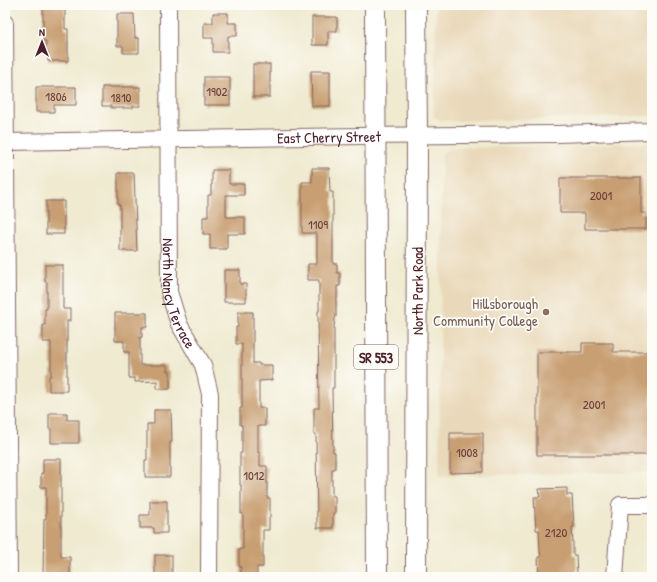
<svg xmlns="http://www.w3.org/2000/svg" width="657" height="582" viewBox="0 0 657 582" font-family="'Patrick Hand',sans-serif">
<rect width="100%" height="100%" fill="#fdfcf7"/>
<filter id="ink" filterUnits="userSpaceOnUse"><feTurbulence type="fractalNoise" baseFrequency=".025" numOctaves="2"/><feDisplacementMap in="SourceGraphic" scale="8" xChannelSelector="R" yChannelSelector="G"/><feConvolveMatrix kernelMatrix="1 2 1 2 8 2 1 2 1" color-interpolation-filters="sRGB"/></filter>
<filter id="wash" filterUnits="userSpaceOnUse"><feTurbulence type="fractalNoise" baseFrequency=".012" numOctaves="4" result="noise"/><feDisplacementMap in="SourceGraphic" scale="16" xChannelSelector="R" yChannelSelector="G"/><feGaussianBlur stdDeviation="0.9" result="paint"/><feColorMatrix in="noise" values="0 0 0 0 0 0 0 0 0 0 0 0 0 0 0 0 0 1.4 0 .05"/><feComposite in="paint" operator="in"/></filter>
<g filter="url(#wash)">
<rect width="100%" height="100%" fill="#efead0"/>
<!-- built -->
<g fill="#e9d9ba">
<path d="M436,5H652V116L453,121L440,120L434,117Z"/>
<path d="M652,143V472L439,476L442,153L448,150L458,148Z"/>
</g>
<g id="blocks">
<!-- building -->
<g fill="#c89f72">
<path d="M43,5H65V29H68V61H48V51H46V41H43Z"/>
<path d="M213,13H228V23H237V36H228V52H213V38H204V23H213Z"/>
<path d="M117,14H134L135,38H139V53H123V46H117Z"/>
<path d="M312,17H337V31H328V45H312Z"/>
<rect x="253" y="64" width="17" height="33"/>
<path d="M311,71H330V106H312Z"/>
<rect x="204" y="77" width="26" height="28"/>
<path d="M36,87H76V105H54V112H36Z"/>
<path d="M102,87H140V106H133V108H111V106H102Z"/>
<path d="M312,168H329L330,192H333V264H337V273H340V286H337V299H336V317L335,318L334,327V388H332L333,452H335V469H332V496H335V513H333V528H317L316,434H314V408H319L318,311H319V280H308V264H317V233H302V182H312Z"/>
<path d="M212,170H229V184H244V195H226V217H245V234H227V249H210V234H203V217H208V195H211V185H212Z"/>
<path d="M118,173H134L137,251H120V205H118Z"/>
<path d="M560,178H641V213H646V229H585V213H560Z"/>
<rect x="46" y="201" width="18" height="33"/>
<path d="M45,265H63V309H70V321H67V391H49V376H51V342H43V325H45V309H47V282H45Z"/>
<path d="M224,270H240V284H246V302H224Z"/>
<path d="M238,312H253V363H259V365H272V380L259,381V408H265V426H258V453H260V466H267V498H270V517H269V530H263V567H257V577H241V567H239V549H243V514H241V485H240V453H242V425H240V408H242V344H236V327H238Z"/>
<path d="M115,313H147V327H142V337H140V365H167V371H170V389H157V381L135,382V378H129V352H124V341H115Z"/>
<path d="M582,343H613V352H651V455H537V352H582Z"/>
<path d="M154,410H171L172,442H170V477H145V460H147V424H154Z"/>
<path d="M49,413H67V420H79V443H51V429H49Z"/>
<path d="M450,433H483V472L450,473Z"/>
<path d="M43,459H61V557H70V577H45V574H43L44,519H46V487H41V473H43Z"/>
<path d="M567,488V495H572L574,527H572L573,544V555H576L577,574L571,575V577H539L538,557H541L540,551L539,530H536L534,497H540L539,489Z"/>
<path d="M150,501H167V533H154V528H140V515H150Z"/>
<rect x="155" y="555" width="17" height="22"/>
</g>
</g>
</g>
<g filter="url(#ink)">
<use href="#blocks" fill-opacity="0" stroke="#846665" stroke-width="1"/>
<g fill="none" stroke-linecap="round" stroke-linejoin="round">
<!-- minor casing -->
<g stroke="#846665" stroke-width="18">
<g id="minor">
<path id="s1" d="M168,5L169,292L179,324L203,365L210,394L209,577"/>
<path d="M5,23L9,577"/>
<path id="s2" d="M5,142L360,136L557,134L652,131"/>
<path d="M615,577L620,505H652"/>
</g>
</g>
<!-- major casing -->
<g stroke="#846665" stroke-width="22">
<g id="major">
<path d="M375,5L377,577"/>
<path d="M416,5L417,135L416,577"/>
</g>
</g>
<!-- minor -->
<use href="#minor" stroke="#fff" stroke-width="16"/>
<!-- major -->
<use href="#major" stroke="#fff" stroke-width="20"/>
</g>
</g>
<!-- markers -->
<circle fill="#8d6e63" stroke="#fdfcf7" stroke-width="1.5" cx="546" cy="312" r="4"/>
<g text-anchor="middle" dominant-baseline="central" stroke-width="3.5" stroke-linejoin="round" paint-order="stroke">
<!-- number labels -->
<g font-size="13" fill="#6a3f3d">
<text x="217" y="91">1902</text>
<text x="56" y="96">1806</text>
<text x="121" y="97">1810</text>
<text x="601" y="195">2001</text>
<text x="318" y="224">1109</text>
<text x="594" y="404">2001</text>
<text x="467" y="452">1008</text>
<text x="254" y="475">1012</text>
<text x="556" y="532">2120</text>
</g>
<!-- shield labels -->
<rect fill="#fdfcf7" stroke="#806168" stroke-width="1" x="354" y="345" width="44" height="24" rx="3"/>
<g font-size="14" font-weight="bold" fill="#4a1f2b">
<text x="376" y="357">SR 553</text>
</g>
<!-- street labels -->
<g font-size="15" fill="#4a1f2b" stroke="#fdfcf7">
<text stroke="none"><textPath href="#s2" startOffset="324">East Cherry Street</textPath></text>
<text transform="translate(417 291) rotate(-90)">North Park Road</text>
<text stroke="none"><textPath href="#s1" startOffset="290">North Nancy Terrace</textPath></text>
</g>
<!-- education labels -->
<g font-size="15" fill="#785e54" stroke="#fdfcf7" text-anchor="end">
<text x="538" y="303">Hillsborough<tspan x="538" dy="17">Community College</tspan></text>
</g>
</g>
<!-- margin -->
<rect width="657" height="582" fill="none" stroke="#fdfcf7" stroke-width="20"/>
<!-- north arrow -->
<g transform="translate(42 42)" stroke="#fdfcf7" stroke-width="3" paint-order="stroke">
<path d="M0-3L7 15L0 10L-7 15Z" fill="#4a1f2b"/>
<text y="-6" font-size="11" font-weight="bold" text-anchor="middle" fill="#4a1f2b">N</text>
</g>
</svg>
